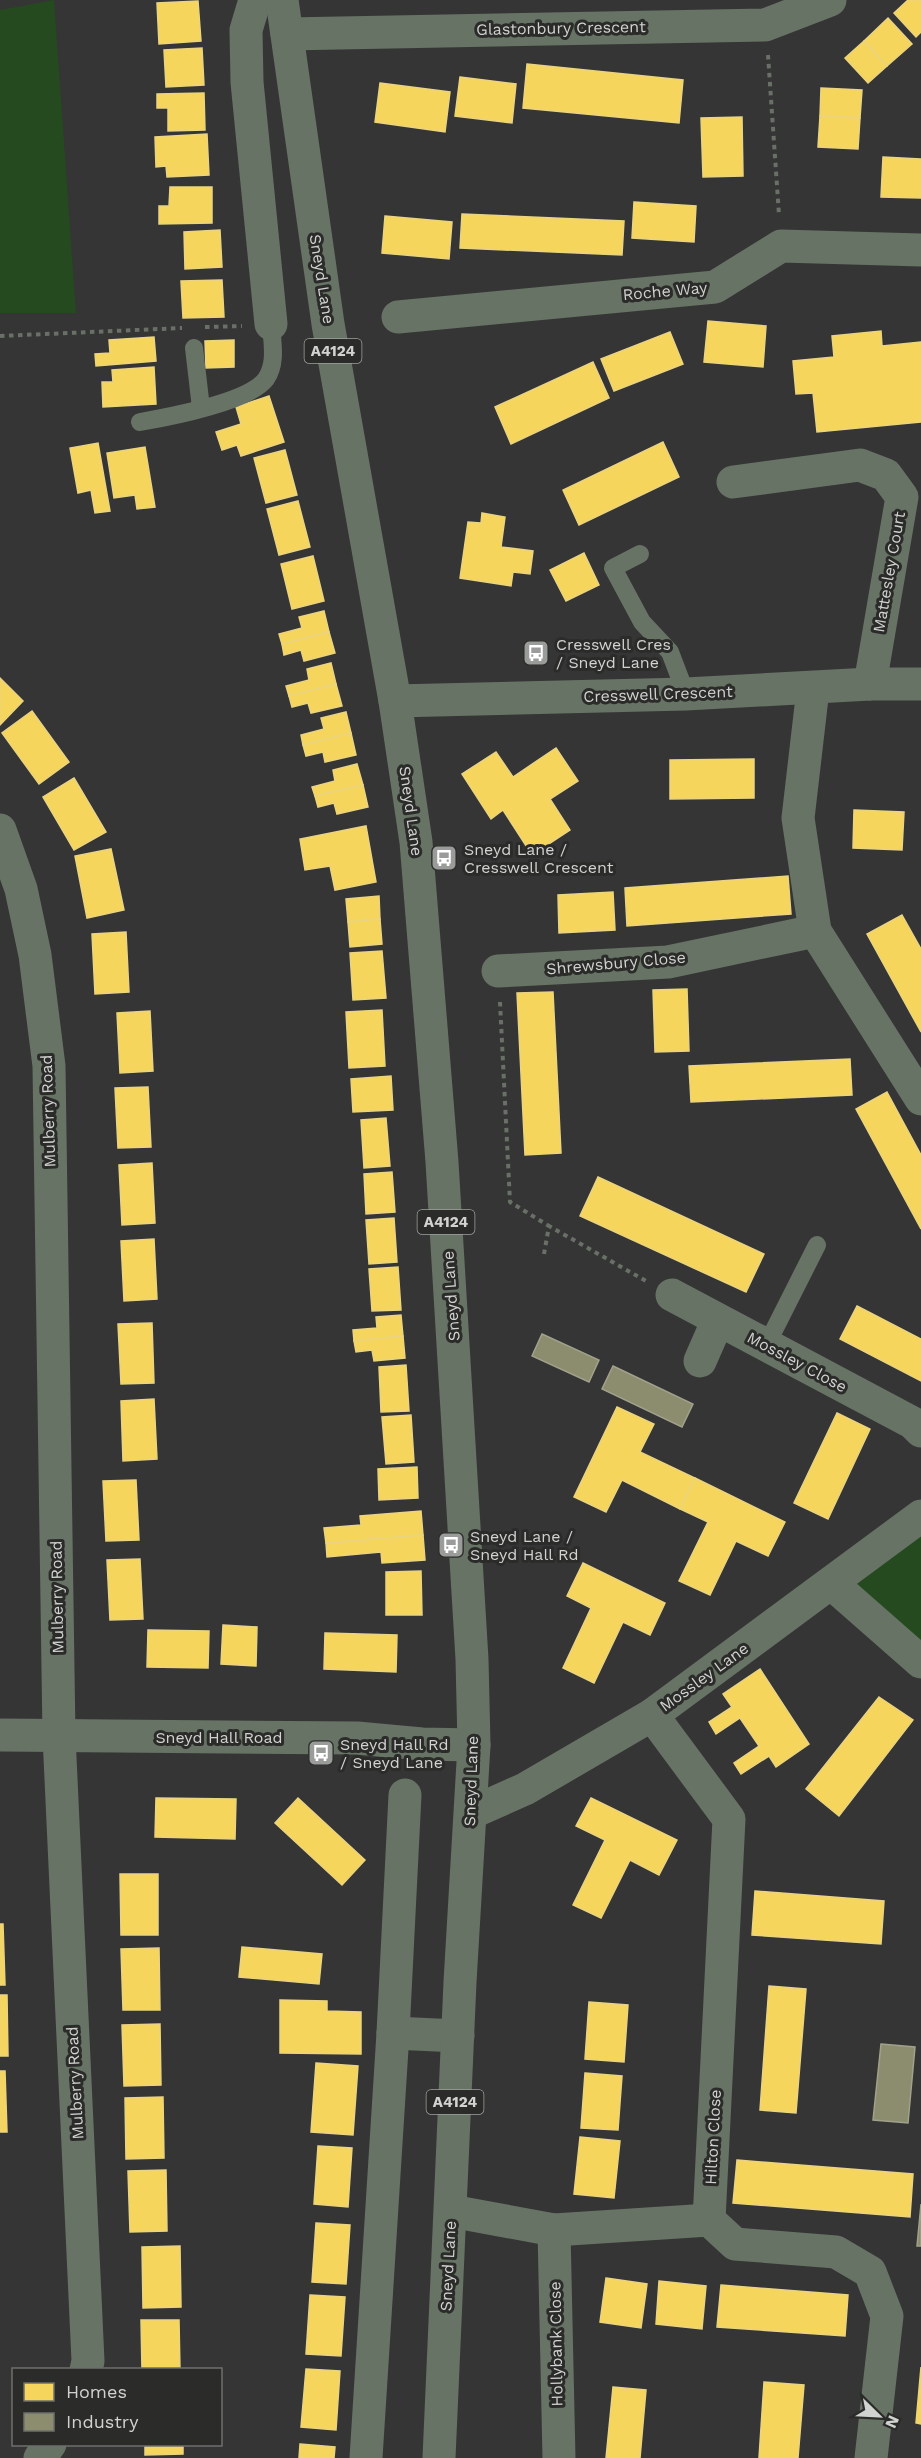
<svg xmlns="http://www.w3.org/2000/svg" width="921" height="2458" viewBox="0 0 921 2458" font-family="'Work Sans',sans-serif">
<rect width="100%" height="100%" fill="#353535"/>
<!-- green -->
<g fill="#254a1f">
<path d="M54,0L76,313H0V10Z"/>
<path d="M921,1533V1643L856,1585Z"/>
</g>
<!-- homes -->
<g fill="#f6d55c" stroke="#ebd47f" stroke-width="1.5">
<path d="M908,0H921V32L916,37L894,13Z"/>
<path d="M198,1L201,41L159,44L157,3Z"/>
<path d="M888,18L912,44L887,66L864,41Z"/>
<path d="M864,41L887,66L868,83L845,58Z"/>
<path d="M202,48L204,85L166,87L164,50Z"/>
<path d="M527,64L683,80L679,123L523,108Z"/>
<path d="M460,77L516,84L512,123L455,116Z"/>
<path d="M380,83L450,92L445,132L375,122Z"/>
<path d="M821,88L862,90L860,118L820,116Z"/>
<path d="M204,93L205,130L168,131V108H157V94Z"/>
<path d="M820,116L860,118L858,149L818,147Z"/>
<path d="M742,117L743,176L703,177L701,118Z"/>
<path d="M207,134L209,175L167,177L166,166L156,167L155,137Z"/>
<path d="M883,157L921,159V198L881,197Z"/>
<path d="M170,187H212V223L159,224V206H169Z"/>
<path d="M634,202L696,206L694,242L632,238Z"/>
<path d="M462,214L624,221L622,255L460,248Z"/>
<path d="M385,216L452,222L449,259L382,253Z"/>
<path d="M220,230L222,267L185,269L184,232Z"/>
<path d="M222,280L224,317L183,318L181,281Z"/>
<path d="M708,321L766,326L763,367L704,362Z"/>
<path d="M881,331L882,346L921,342V422L817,432L813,393L796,394L793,361L834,357L832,336Z"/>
<path d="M670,332L683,364L614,391L601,359Z"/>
<path d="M154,337L156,361L96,366L95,354L110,353L109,340Z"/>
<path d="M234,340V367L206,368L205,341Z"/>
<path d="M593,362L609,398L511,444L495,407Z"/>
<path d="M154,367L156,404L103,407L102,382H113L112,370Z"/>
<path d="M269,396L284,442L241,456L237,445L222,450L216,432L241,424L236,407Z"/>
<path d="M663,442L679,477L579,525L563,490Z"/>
<path d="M98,443L110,511L95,513L91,490L78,493L70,448Z"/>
<path d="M145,447L155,507L137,509L135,495L114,498L107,453Z"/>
<path d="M285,450L297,495L266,503L254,458Z"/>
<path d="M298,501L310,547L279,555L267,509Z"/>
<path d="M482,513L505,517L501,547L533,551L530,574L513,572L511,586L460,578L468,522L481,523Z"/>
<path d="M584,553L599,585L566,601L550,570Z"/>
<path d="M313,556L324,601L292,609L281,564Z"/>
<path d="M324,611L329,632L282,644L279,634L302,628L299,617Z"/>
<path d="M329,632L335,653L304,661L301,650L284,655L282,644Z"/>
<path d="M331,663L336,684L289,696L286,686L309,680L307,669Z"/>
<path d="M0,678L23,701L0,725Z"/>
<path d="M336,684L342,706L311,713L308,703L292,707L289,696Z"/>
<path d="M32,711L69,762L39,784L2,733Z"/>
<path d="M346,712L351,733L303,745L301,735L324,729L321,718Z"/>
<path d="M351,733L356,755L325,762L323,752L306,756L303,745Z"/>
<path d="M556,748L578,781L550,799L570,830L532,855L503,810L491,819L462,774L496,752L513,777Z"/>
<path d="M754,759V798L670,799V760Z"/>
<path d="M357,764L363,785L315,796L312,787L335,781L333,770Z"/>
<path d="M74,778L106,832L74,850L43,797Z"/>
<path d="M363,785L368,807L337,814L334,803L318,807L315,796Z"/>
<path d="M854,810L904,812L902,850L853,848Z"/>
<path d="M366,826L376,882L335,890L330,866L305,870L300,839Z"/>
<path d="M111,849L124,910L87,918L75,856Z"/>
<path d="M788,876L791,914L627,926L625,888Z"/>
<path d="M613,892L615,930L559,933L558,895Z"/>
<path d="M379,896L380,919L348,922L346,899Z"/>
<path d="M902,915L921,949V1032L867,934Z"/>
<path d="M380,919L382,944L350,947L348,922Z"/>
<path d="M126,932L129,992L95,994L92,934Z"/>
<path d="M382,951L386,998L353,1000L350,953Z"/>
<path d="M687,989L689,1051L655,1052L653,990Z"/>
<path d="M553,992L561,1153L525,1155L517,993Z"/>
<path d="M382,1010L385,1066L349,1068L346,1012Z"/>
<path d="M150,1011L153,1071L120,1073L117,1013Z"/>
<path d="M850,1059L852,1095L691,1102L689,1066Z"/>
<path d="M391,1076L393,1110L353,1112L351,1079Z"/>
<path d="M148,1087L151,1147L118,1148L115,1088Z"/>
<path d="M887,1092L921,1155V1229L856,1109Z"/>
<path d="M386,1118L390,1166L364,1168L361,1120Z"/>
<path d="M152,1163L155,1223L122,1225L119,1165Z"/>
<path d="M392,1172L395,1212L366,1214L364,1174Z"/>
<path d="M598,1177L764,1254L746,1292L580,1216Z"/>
<path d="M394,1218L397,1262L369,1264L366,1220Z"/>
<path d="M154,1239L157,1299L124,1301L121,1241Z"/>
<path d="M398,1267L401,1310L372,1311L369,1269Z"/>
<path d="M857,1306L921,1339V1381L840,1339Z"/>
<path d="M401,1315L403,1336L354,1341L353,1330L377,1328L376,1317Z"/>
<path d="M152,1323L154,1383L121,1384L118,1324Z"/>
<path d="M403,1336L405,1358L374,1361L372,1350L356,1352L354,1341Z"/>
<path d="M406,1365L409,1411L381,1412L379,1367Z"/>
<path d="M154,1399L157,1459L123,1461L121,1401Z"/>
<path d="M617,1407L654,1424L640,1452L695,1478L680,1509L622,1480L606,1512L574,1497Z"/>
<path d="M837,1413L870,1429L828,1519L794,1503Z"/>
<path d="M411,1415L414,1462L386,1464L382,1417Z"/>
<path d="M417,1467L418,1498L379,1500L378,1469Z"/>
<path d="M695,1478L785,1522L768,1556L736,1541L710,1595L679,1581L708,1522L680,1509Z"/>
<path d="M136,1480L139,1540L106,1541L103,1481Z"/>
<path d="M421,1511L423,1535L326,1543L324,1528L361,1525L360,1516Z"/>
<path d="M423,1535L425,1560L382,1563L381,1552L327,1557L326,1543Z"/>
<path d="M140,1559L143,1619L110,1620L107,1560Z"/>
<path d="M583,1563L665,1603L650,1635L623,1622L594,1683L563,1668L591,1608L567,1596Z"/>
<path d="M421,1571L422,1615H386V1572Z"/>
<path d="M223,1625L257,1627L256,1666L221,1664Z"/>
<path d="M148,1630L209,1631L208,1668L147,1667Z"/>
<path d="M325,1633L397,1635L396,1672L324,1669Z"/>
<path d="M760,1669L809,1744L776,1767L769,1756L741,1774L734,1763L759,1746L740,1718L716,1734L709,1722L732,1707L723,1694Z"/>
<path d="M879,1697L913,1720L839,1816L806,1789Z"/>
<path d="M156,1798L236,1799L235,1839L155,1837Z"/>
<path d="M298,1798L365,1860L342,1885L275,1823Z"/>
<path d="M591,1798L677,1840L659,1875L630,1860L601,1918L573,1905L605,1840L576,1826Z"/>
<path d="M120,1874H158V1935H121Z"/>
<path d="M755,1891L884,1901L881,1944L752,1935Z"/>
<path d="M0,1924H3L5,1985H0Z"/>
<path d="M242,1947L322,1954L319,1984L239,1977Z"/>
<path d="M159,1948L160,2010H123L121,1949Z"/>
<path d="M769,1986L806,1989L796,2113L760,2110Z"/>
<path d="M0,1995H7L8,2056H0Z"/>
<path d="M280,2000L327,2001V2011L361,2012V2054L280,2053Z"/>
<path d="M589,2002L628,2005L624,2062L585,2059Z"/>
<path d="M160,2024L161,2085L124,2086L122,2025Z"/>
<path d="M316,2063L358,2066L353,2135L311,2132Z"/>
<path d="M0,2071H5L7,2132H0Z"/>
<path d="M585,2073L622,2076L618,2130L581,2128Z"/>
<path d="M163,2097L164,2158L126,2159L125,2098Z"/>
<path d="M580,2137L620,2141L614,2198L574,2194Z"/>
<path d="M318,2146L352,2148L348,2207L314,2204Z"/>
<path d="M737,2160L913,2174L910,2217L733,2203Z"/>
<path d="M166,2170L167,2231L130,2232L128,2171Z"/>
<path d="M316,2223L350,2225L346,2284L312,2282Z"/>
<path d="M180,2246L181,2307L143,2308L142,2247Z"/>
<path d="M606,2278L647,2284L641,2328L600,2322Z"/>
<path d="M659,2281L706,2286L702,2329L656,2324Z"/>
<path d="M721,2285L848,2295L845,2336L717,2327Z"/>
<path d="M310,2295L345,2297L341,2356L306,2354Z"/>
<path d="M141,2320H179L180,2370H142Z"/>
<path d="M921,2367V2424L916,2423Z"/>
<path d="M306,2369L340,2371L336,2430L301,2427Z"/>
<path d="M764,2382L804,2385L798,2458H759Z"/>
<path d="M613,2387L646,2390L640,2458H606Z"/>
<path d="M145,2444H183V2454L145,2455Z"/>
<path d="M300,2444L335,2447L334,2458H299Z"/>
</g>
<!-- industry -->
<g fill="#8c8c6e" stroke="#a1a18c" stroke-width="1.5">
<path d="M542,1334L599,1360L589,1382L532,1356Z"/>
<path d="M613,1366L693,1404L682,1427L602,1389Z"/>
<path d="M881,2044L915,2047L908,2123L873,2120Z"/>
<path d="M921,2204V2246H917Z"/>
</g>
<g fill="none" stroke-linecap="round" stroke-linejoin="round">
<!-- path -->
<g stroke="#697067" stroke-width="4" stroke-dasharray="4.5 4.5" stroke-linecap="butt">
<path d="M768,55L779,215"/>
<path d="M205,327L242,326"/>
<path d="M0,336L182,328"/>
<path d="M500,1002L510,1202L549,1226"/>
<path d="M544,1254L549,1226L646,1281"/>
</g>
<!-- service -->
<g stroke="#677365" stroke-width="18">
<path d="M194,348L201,408"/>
<path d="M140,422C168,417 249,402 266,379C277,363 272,342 271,324"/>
<path d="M640,554L613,568L642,622L670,652L686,694"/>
<path d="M766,1346L817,1245"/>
</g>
<!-- minor -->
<g stroke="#677365" stroke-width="33">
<path d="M255,0L246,30L247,82L271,324"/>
<path d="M287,34L765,25L830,0"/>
<path d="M398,317L715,287L781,246L921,250"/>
<path d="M733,482L860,465L886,475L902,497L870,684"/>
<path d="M813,689L798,818L815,931L921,1099"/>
<path d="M0,830L21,889L35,955L49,1066L59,1736L88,2361L86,2370"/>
<path d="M498,971L668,962L815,931"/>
<path d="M672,1295L913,1423L921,1431"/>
<path d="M700,1361L718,1320"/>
<path d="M831,1583L921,1662"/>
<path d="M652,1715L729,1819L709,2220L735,2244L836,2252L870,2272L887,2316L871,2458"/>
<path d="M0,1735L357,1738L422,1744L474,1745"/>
<path d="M471,1813L525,1789L652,1715L921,1516"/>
<path d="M393,2033L458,2036"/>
<path d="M451,2211L554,2230L709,2220"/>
<path d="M554,2230L559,2458"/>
<path d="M40,2458L50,2444"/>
<path d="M366,2458L393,2033L405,1795"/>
</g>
<!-- tertiary -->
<path stroke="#677365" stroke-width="33" d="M395,701L686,694L870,684H921"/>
<!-- primary -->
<path stroke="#677364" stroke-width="33" d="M282,0L328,324L395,701L416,842L442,1162L472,1659L474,1745L460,1982L439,2458"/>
</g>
<!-- icons -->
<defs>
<g id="bus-square" transform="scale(1.35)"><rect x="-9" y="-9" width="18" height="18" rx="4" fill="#9a9c9a" stroke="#2b2c2a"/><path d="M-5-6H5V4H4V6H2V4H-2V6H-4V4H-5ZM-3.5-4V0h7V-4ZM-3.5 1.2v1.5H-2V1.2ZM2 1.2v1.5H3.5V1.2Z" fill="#fff"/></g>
</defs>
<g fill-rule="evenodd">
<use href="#bus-square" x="536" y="653"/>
<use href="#bus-square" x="444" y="858"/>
<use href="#bus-square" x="451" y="1545"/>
<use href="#bus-square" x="321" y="1753"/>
</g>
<g text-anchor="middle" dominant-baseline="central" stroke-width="6" stroke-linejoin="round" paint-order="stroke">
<!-- shield labels -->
<g fill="#2b2c2a" stroke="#9fa19f" stroke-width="1.5">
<rect x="304.5" y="339" width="57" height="24" rx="4.5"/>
<rect x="417.5" y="1210" width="57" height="24" rx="4.5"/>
<rect x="426.5" y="2090" width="57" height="24" rx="4.5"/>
</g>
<g font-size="15" font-weight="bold" fill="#d1d3d1">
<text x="333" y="351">A4124</text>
<text x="446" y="1222">A4124</text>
<text x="455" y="2102">A4124</text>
</g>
<!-- street labels -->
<g font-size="16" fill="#d1d3d1" stroke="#2b2c2a">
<text transform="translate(561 28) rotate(-1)">Glastonbury Crescent</text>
<text transform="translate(322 279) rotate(81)">Sneyd Lane</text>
<text transform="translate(665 291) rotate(-5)">Roche Way</text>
<text transform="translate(889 572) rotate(-80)">Mattesley Court</text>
<text transform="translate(658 694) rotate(-2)">Cresswell Crescent</text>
<text transform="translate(411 811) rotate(82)">Sneyd Lane</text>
<text transform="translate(616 963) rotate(-5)">Shrewsbury Close</text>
<text transform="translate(48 1111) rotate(-92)">Mulberry Road</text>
<text transform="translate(451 1296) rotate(-94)">Sneyd Lane</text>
<text transform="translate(797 1362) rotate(28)">Mossley Close</text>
<text transform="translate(57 1597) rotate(-91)">Mulberry Road</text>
<text transform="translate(704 1677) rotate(-36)">Mossley Lane</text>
<text x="219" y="1737">Sneyd Hall Road</text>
<text transform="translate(471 1781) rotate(-88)">Sneyd Lane</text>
<text transform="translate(75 2083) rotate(-93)">Mulberry Road</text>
<text transform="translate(713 2137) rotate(-87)">Hilton Close</text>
<text transform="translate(448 2266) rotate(-87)">Sneyd Lane</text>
<text transform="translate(556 2344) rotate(-91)">Hollybank Close</text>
</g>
<!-- poi labels -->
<g font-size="16" fill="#d1d3d1" stroke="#2b2c2a" text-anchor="start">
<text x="556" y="644">Cresswell Cres<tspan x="556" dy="18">/ Sneyd Lane</tspan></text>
<text x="464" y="849">Sneyd Lane /<tspan x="464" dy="18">Cresswell Crescent</tspan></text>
<text x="470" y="1536">Sneyd Lane /<tspan x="470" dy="18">Sneyd Hall Rd</tspan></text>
<text x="340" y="1744">Sneyd Hall Rd<tspan x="340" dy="18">/ Sneyd Lane</tspan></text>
</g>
</g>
<!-- legend -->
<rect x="12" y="2368" width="210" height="78" fill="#2b2c2a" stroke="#6d6f6d" stroke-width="1.5"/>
<rect x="24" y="2383" width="30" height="18" fill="#f6d55c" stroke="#6d6f6d" stroke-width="1.5"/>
<text x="66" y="2398" font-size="18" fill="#d1d3d1">Homes</text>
<rect x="24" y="2413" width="30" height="18" fill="#8c8c6e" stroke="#6d6f6d" stroke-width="1.5"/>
<text x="66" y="2428" font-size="18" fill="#d1d3d1">Industry</text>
<!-- north arrow -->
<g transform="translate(879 2416) rotate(114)" stroke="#2b2c2a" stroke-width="4.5" paint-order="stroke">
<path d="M0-4.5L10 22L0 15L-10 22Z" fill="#d1d3d1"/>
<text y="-9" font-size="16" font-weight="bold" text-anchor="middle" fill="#d1d3d1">N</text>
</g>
</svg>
